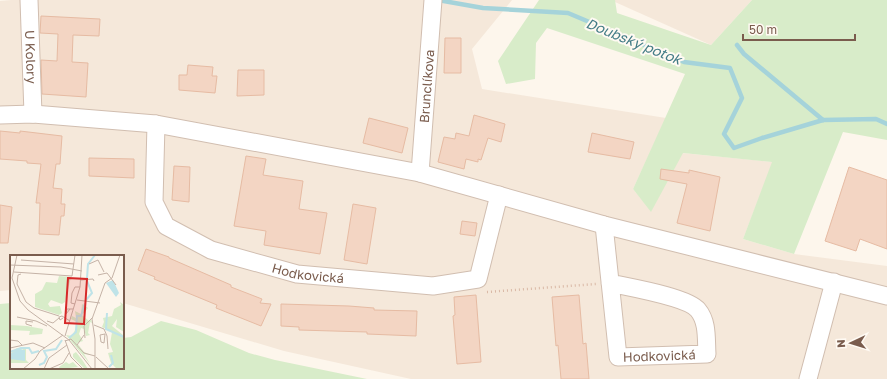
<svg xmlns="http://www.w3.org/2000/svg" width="887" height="379" viewBox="0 0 887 379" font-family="'Golos Text',sans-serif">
<rect width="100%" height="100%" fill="#fdf6ec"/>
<!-- residential -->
<g fill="#f5e8da">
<path d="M11,0H512L472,49L482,89L666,118L633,189L651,211L682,153L773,162L743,239L794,254L887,266V379H411L284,351L123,303V256H11V290L0,291V1Z"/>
<path d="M615,0H752L711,45L615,2Z"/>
</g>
<!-- green -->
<g fill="#d8ecc9">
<path d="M539,0H615L617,13L711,45L752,0H887V140L843,132L794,254L743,239L772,162L683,153L651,212L633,189L685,74L547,28L536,43L535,79L506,84L498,61Z"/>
<path d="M11,303V368H123V338L131,337L161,321L196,330L249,353L275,360L367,379H0V304Z"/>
</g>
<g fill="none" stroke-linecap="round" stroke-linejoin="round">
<!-- stream -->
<g stroke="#a5d3da" stroke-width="4.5">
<path d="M438,0L483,8L568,13L684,62L730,68L742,98L724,134L734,148L762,138L823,120L876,119L887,124"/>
<path d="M737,45L744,54L823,120"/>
</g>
</g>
<!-- building -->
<g fill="#f3d5c3" stroke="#e6bba3">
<path d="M41,16L100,19L99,36L73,35L72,62L88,63L86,97L42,94L41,60L57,61L58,34L40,33Z"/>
<path d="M445,38H461V73H444Z"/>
<path d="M188,65L213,67L212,76H217L215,93L179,90V75H187Z"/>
<path d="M238,70H264V95L237,96Z"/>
<path d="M474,115L505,124L501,142L488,138L481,160L478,159V162L466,159L464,169L438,162L444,137L455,139L456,133L469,136Z"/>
<path d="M369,118L408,128L402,153L363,143Z"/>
<path d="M0,131L20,133V131L62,136L60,164H56L53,188L62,189L61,204H65L64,216H61L59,235L39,234L40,203H36L41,164L27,163V161L0,159Z"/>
<path d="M592,133L634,142L630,159L588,152Z"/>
<path d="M246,156L266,159L263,175L303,181L299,209L327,213L320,254L264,245L266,231L234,226Z"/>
<path d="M89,158L134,159V178L89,176Z"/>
<path d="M174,166L190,167L189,202L172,200Z"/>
<path d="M849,167L887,180V249L860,239L856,251L825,241Z"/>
<path d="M661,169L689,173V170L720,177L710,231L677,223L687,184L660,179Z"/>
<path d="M353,204L376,208L367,264L344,260Z"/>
<path d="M0,205L12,207L8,243H0Z"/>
<path d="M462,221L477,223L475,236L460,234Z"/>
<path d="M146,249L169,257V258L231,285V287L262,299L260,303L271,304L261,326L216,308L217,305L154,279L155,277L138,270Z"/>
<path d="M476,295L481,362L457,364L453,316L455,315L454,297Z"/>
<path d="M579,295L583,344L586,343L589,379H561L558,345L556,346L552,297Z"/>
<path d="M281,304L349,306L374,308V310L417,311L416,336L367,334V332L299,330V327L281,326Z"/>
</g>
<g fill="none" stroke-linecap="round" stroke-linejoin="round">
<!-- minor casing -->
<g stroke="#d1beb0" stroke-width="19">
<g id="minor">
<path id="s1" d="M29,0L33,114"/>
<path d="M0,115L33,114L156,124L420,173L604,225L887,296"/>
<path id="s2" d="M156,124L154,202L166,226L211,250L297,274L433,286L478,279L499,195"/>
<path id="s3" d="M420,173L433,0"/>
<path id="s4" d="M604,225L618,357L707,354C706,339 708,322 698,310C688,297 628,287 610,283"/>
<path d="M808,379L834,282"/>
</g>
</g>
<!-- path -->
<path stroke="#d9b8a5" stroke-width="2.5" stroke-dasharray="1 3" stroke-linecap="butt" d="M487,292L596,284"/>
<!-- minor -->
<use href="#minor" stroke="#fff" stroke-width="17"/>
</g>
<g text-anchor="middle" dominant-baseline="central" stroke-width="4" stroke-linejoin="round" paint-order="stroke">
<!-- street labels -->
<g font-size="13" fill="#7a5c4d" stroke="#fffaf3">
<text stroke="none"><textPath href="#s1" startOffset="57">U Kolory</textPath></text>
<text stroke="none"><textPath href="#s3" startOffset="87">Brunclíkova</textPath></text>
<text stroke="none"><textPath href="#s2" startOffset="256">Hodkovická</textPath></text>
<text stroke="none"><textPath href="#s4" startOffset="174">Hodkovická</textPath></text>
</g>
<!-- water labels -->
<g font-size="14" font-style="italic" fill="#437c86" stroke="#fffaf3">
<text transform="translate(634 41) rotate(22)">Doubský potok</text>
</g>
</g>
<!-- overview -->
<g transform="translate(10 255)">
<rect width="114" height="114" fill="#fdf6ec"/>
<path d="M49,21L61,22L55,47L52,49L41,45L38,49L40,52L50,51L52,58L49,60L25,52V39L32,35L36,27L47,28ZM110,47L114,50V77L106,72L107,64L102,71L113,80L111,82L114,81V114H107L101,108L98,98L103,97L100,89L102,77L92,72L94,67L93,63L102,61L104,54L111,50ZM72,49L78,53L72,60L79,66L81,64L82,68L80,67L78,78L80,80L76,81L74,74L71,73L69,79L73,86L67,88L74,97L81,100L74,99L80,109L56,80L62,81L65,75L67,67L61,64L62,61L66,63L65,56L71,59ZM0,70L17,71L33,74L32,79L19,80L20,76L0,75ZM7,93H16V105L19,108H0V104H15L13,94L0,99ZM66,97L73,106L78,114H75L63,102V99ZM56,107L59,109L63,107L68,112L50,114L49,112Z" fill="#d8ecc9"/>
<path d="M103,25L109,38L106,42L96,28ZM9,94L15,95V106L0,104V99Z" fill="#bfe3e8"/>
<path fill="none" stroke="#bfe3e8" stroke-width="2" d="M77,23L78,9L85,0M76,45L82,38L77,26M97,58L96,74L114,82M59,83L66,77L67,61H71L75,48M0,97L11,93H19L22,98L29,96M29,110L34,108L37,102L34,96L46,94L52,85M99,112L103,108L101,100"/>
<path fill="none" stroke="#c5b3a7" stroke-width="1" d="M7,0L2,23L10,46L18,55L59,85L82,114M11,5L64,9M79,9L88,5L94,17M0,10L51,12L72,16M4,17L62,21L65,0M11,19L8,20L7,29L16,47L24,53L49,61M88,20L97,18L106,30M71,25L83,24L84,26M67,45L90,48M65,49L61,48L62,38L65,32H70M60,54L56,59L57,54H63M7,62L26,66L37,71M53,63L50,65L49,62L52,61L60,66M37,66L43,68L49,63M84,70L94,74L97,81L98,94M22,71L16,69V66L23,67M95,79L94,88L91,87L90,80ZM55,81L70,32L72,0M75,83L74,71L82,63M0,85L8,86L12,90M55,85L61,102L73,114M55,86L61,84L74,98L85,101M67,90L74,80M0,93L23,88L35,93M86,102L99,114M13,114L25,104L30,96L53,80M34,114L39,103L57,90M39,114L53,108L59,98M85,114V84L82,64L95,28L102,23L110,0"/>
<path fill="#d62828" fill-opacity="0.15" stroke="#d62828" stroke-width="2" d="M58,23L77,24L74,69L55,68Z"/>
<rect width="114" height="114" fill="none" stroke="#7a5c4d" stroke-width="2"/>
</g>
<!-- north arrow -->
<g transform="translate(851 343) rotate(266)" stroke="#fffaf3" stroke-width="3" paint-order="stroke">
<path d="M0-3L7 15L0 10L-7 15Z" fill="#7a5c4d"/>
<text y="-6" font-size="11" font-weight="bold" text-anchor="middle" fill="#7a5c4d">N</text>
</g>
<!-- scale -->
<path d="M743 34v6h112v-6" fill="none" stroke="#7a5c4d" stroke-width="2"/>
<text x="749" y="34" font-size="12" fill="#7a5c4d" stroke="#fffaf3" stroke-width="3" paint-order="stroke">50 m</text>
</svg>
